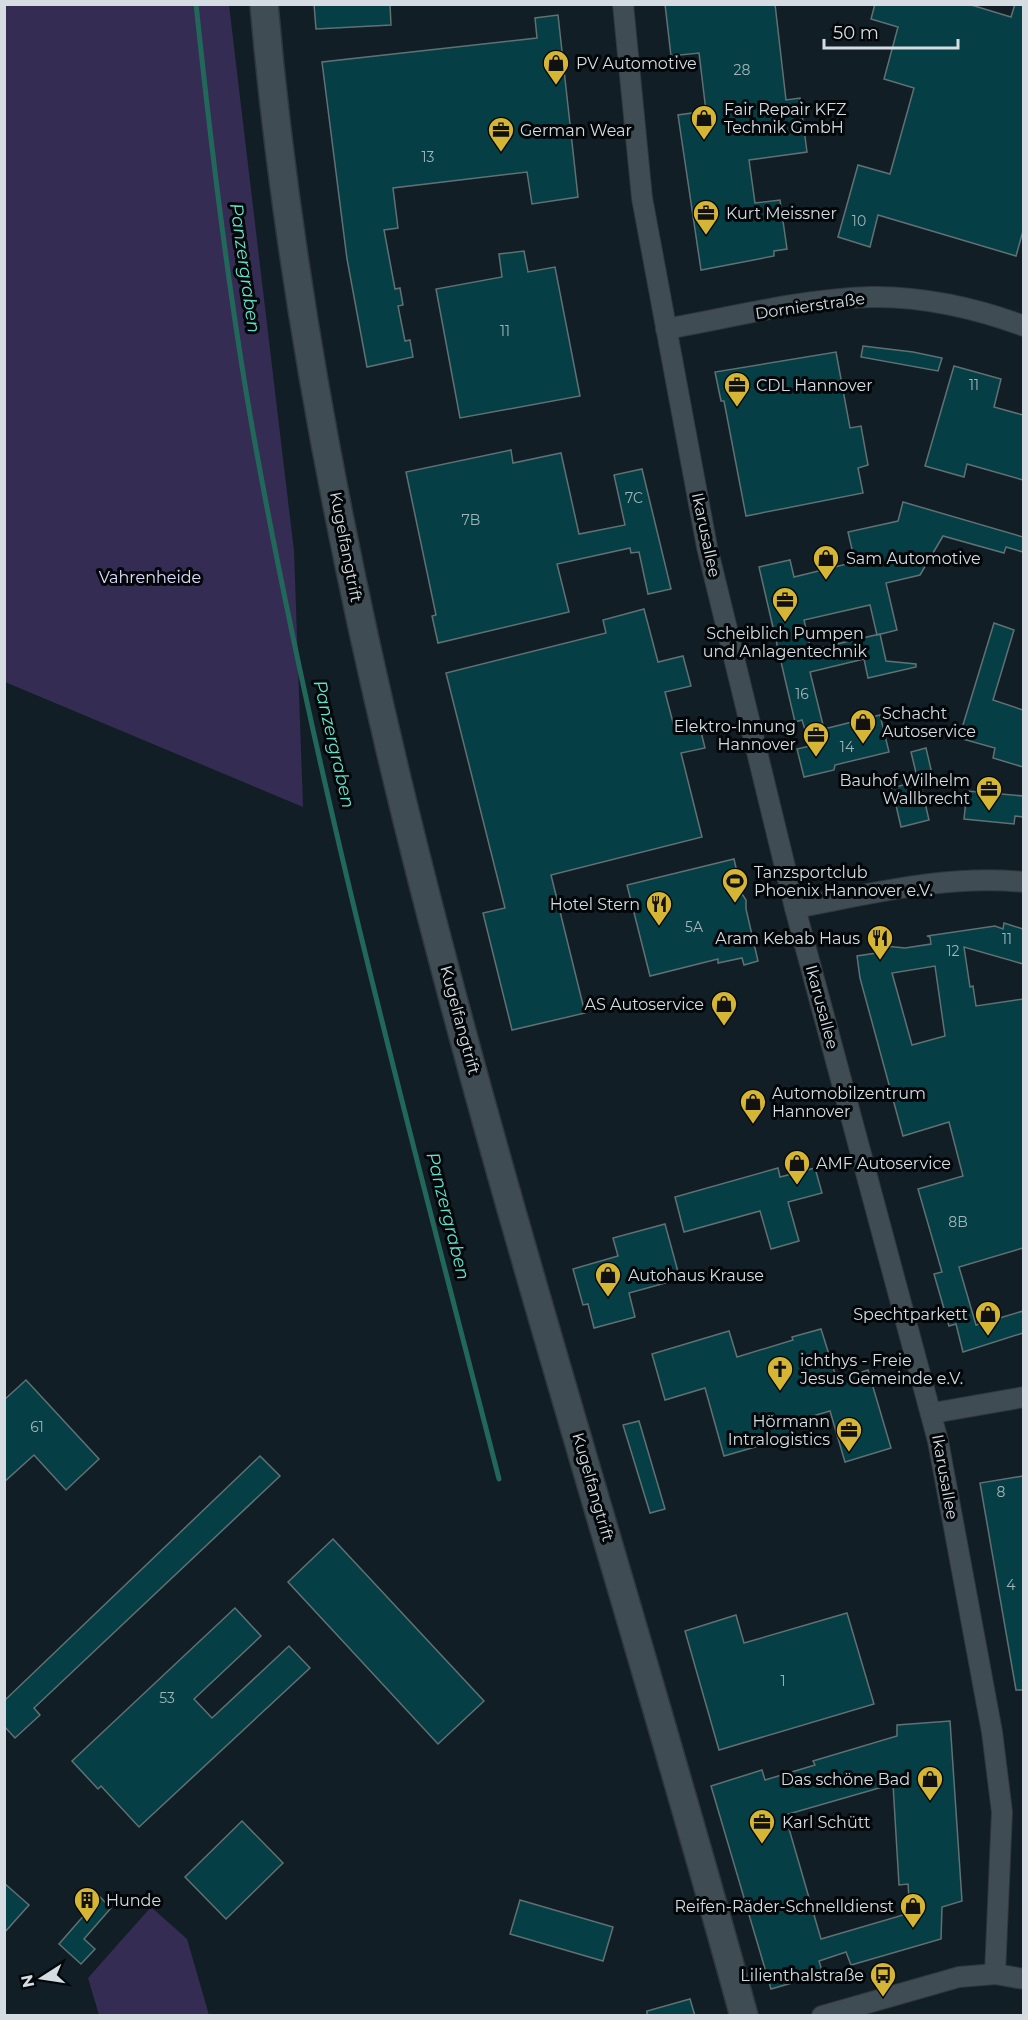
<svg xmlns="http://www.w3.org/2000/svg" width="1028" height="2020" viewBox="0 0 1028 2020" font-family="Montserrat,sans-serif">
<rect width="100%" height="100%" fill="#121e25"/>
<!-- green -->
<g fill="#342c53">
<path d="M4,5H229L294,551L303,807L5,682Z"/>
<path d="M151,1907L187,1939L209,2015H99L88,1978Z"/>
</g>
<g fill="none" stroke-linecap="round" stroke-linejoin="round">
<!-- stream -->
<path stroke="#21685b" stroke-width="5" d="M196,4C211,147 228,291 253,432C316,785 410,1132 499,1479"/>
</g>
<!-- building -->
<g fill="#053e44" stroke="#607174" stroke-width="1.5" fill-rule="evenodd">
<path d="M314,4H390L391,25L316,29Z"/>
<path d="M665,4H775L786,100L800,98L807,152L749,160L755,203L780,200L787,249L774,251V256L701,270L678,115L706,111L699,53L671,56Z"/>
<path d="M875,4H968L1011,17L1015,4H1023V231L1016,256L878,215L870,247L838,237L858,165L890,174L914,88L884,79L898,27L871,19Z"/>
<path d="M558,15L578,197L532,204L527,172L393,188L398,228L384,230L395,289L400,288L403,305L398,306L405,341L410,340L413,357L367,367L347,259L322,62L537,38L535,18Z"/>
<path d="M524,251L528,272L555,267L580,396L460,418L436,289L502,277L499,254Z"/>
<path d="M863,346L913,352L942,358L938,371L861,357Z"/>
<path d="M836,352L850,428L861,426L868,465L858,468L863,493L746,516L724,401H721L715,372Z"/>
<path d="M954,366L1001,379L994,407L1023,415V480L967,464L964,477L925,466Z"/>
<path d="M511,450L513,463L561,453L579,534L625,525L614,475L642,469L671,589L648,594L639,552L631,553L630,548L557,564L569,612L438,643L432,616L436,615L406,472Z"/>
<path d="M903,502L1023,537V552L1006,547L1004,553L943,536L920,575L886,583L897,630L877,635L870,605L804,620L811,650L880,634L886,661L916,664V667L868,678L864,659L810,672L824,729L880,715L889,752L835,765L834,770L804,777L797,749L810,746L802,720L795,722L759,567L790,560L794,577L855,562L848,532L898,521Z"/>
<path d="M644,609L658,662L683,656L691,686L665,692L676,734L700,728L705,748L681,753L702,837L551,875L585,1013L512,1030L483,913L505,908L446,673L606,633L603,620Z"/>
<path d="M994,623L1014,630L993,700L1023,710V767L993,758L995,748L959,738Z"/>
<path d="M926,748L933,778L920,781L929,820L901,827L892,788L918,781L911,752Z"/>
<path d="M967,791L1023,796V817L1015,816L1014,824L964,819Z"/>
<path d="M734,859L742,894L746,900V909L758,961L744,965L742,958L718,963V959L650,976L627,885Z"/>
<path d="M1004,923L1023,929V964L964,947L970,987L973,986L976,1006L1023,999V1248L959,1267L976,1325L1023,1311V1333L963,1352L956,1324L949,1326L934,1274L942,1272L918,1189L963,1176L949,1122L903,1136L860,978L857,956L883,952L885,946L905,948L931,944L930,937L927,936L995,926L1003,929ZM935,966L945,1036L912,1045L892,973Z"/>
<path d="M778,1168L780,1177L815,1168L822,1193L788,1202L799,1241L771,1249L760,1211L684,1232L675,1197Z"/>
<path d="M665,1224L680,1279L629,1293L635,1317L594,1328L588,1304L583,1305L573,1269L618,1256L613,1238Z"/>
<path d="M821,1329L837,1380L868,1370L891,1448L845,1462L830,1411L789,1423L793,1436L724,1456L705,1388L665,1400L652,1354L729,1331L737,1357L793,1340L792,1337Z"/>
<path d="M26,1380L99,1459L66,1490L34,1455L4,1482V1400Z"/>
<path d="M639,1421L665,1509L650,1513L623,1425Z"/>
<path d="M260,1456L280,1476L34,1708L40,1715L15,1738L4,1726V1701Z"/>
<path d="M1023,1476V1690H1016L980,1483Z"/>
<path d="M333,1539L484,1701L438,1744L288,1582Z"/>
<path d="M235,1608L261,1636L194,1699L212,1718L289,1646L310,1668L139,1827L101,1786L98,1789L72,1761Z"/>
<path d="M847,1613L874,1704L719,1750L685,1631L736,1615L744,1643Z"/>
<path d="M950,1721L962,1901L942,1907L941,1939L851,1965L846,1952L819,1961L823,1974L771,1989L711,1786L762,1770L765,1780L815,1765L813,1761L897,1736V1725ZM893,1784L899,1885L908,1884L910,1913L821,1939L785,1815Z"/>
<path d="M242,1821L283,1863L226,1919L185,1877Z"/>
<path d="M4,1883L29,1905L4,1933Z"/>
<path d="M100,1897L111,1908L84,1939L95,1949L81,1964L59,1944Z"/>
<path d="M520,1900L613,1927L603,1961L510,1934Z"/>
<path d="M690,1999L695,2016H647V2011Z"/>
</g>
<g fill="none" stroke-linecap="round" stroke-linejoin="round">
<!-- street casing -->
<g stroke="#30373d" stroke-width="22">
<g id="street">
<path d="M623,4L642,198L707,547L795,908L938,1441L992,1732L1002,1812L995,1974"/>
<path d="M666,329C733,317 802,299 871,297C921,296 976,308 1024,326"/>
<path d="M795,908C870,894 947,874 1024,882"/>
<path d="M933,1413L1024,1397"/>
<path d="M822,2016L959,1977L995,1974L1024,1979"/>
</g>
</g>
<!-- secondary casing -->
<g stroke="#30373d" stroke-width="30">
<path id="secondary" d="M264,4C324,693 563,1353 744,2016"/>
</g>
<!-- street -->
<use href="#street" stroke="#3f4c54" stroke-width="20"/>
<!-- secondary -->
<use href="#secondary" stroke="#3f4c54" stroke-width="27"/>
</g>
<!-- icons -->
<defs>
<g id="shop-pin" transform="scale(1.35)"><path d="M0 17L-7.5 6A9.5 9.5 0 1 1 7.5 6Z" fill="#d5b534" stroke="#04070a"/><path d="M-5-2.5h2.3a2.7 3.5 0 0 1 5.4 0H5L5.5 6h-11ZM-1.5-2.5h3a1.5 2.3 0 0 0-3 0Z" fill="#111"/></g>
<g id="office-pin" transform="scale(1.35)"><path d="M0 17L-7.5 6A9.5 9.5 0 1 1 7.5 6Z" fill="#d5b534" stroke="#04070a"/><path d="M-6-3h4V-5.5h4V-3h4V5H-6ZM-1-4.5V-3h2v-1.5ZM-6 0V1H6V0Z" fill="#111"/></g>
<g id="stadium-pin" transform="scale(1.35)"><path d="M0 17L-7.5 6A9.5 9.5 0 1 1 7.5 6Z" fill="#d5b534" stroke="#04070a"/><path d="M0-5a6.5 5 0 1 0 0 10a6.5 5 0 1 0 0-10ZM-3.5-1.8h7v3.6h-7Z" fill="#111"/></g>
<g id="restaurant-pin" transform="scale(1.35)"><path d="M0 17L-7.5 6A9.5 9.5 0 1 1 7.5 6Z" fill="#d5b534" stroke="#04070a"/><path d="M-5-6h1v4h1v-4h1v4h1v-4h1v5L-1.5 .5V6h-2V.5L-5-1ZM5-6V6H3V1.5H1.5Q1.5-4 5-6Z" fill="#111"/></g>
<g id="church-pin" transform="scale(1.35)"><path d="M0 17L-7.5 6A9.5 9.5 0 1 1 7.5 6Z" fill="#d5b534" stroke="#04070a"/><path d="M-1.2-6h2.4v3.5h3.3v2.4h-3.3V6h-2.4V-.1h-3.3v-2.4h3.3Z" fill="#111"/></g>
<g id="building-pin" transform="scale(1.35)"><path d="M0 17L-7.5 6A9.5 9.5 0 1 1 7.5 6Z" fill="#d5b534" stroke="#04070a"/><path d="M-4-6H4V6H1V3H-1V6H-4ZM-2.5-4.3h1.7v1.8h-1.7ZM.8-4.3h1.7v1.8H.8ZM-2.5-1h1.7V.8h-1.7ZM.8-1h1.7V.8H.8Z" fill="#111"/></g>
<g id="bus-pin" transform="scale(1.35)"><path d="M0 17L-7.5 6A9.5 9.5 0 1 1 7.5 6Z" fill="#d5b534" stroke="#04070a"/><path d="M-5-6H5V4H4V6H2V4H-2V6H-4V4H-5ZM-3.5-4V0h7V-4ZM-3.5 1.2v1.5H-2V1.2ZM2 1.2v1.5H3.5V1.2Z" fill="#111"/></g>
</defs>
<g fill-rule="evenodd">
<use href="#shop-pin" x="556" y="63"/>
<use href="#shop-pin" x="704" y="118"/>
<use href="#office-pin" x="501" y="130"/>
<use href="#office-pin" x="706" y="213"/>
<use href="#office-pin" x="737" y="385"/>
<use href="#shop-pin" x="826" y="558"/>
<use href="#office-pin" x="785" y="600"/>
<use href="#shop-pin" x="863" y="722"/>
<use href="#office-pin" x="816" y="735"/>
<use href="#office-pin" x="989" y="789"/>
<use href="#stadium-pin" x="735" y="881"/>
<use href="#restaurant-pin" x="659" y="904"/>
<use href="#restaurant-pin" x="880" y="938"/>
<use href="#shop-pin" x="724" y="1004"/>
<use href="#shop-pin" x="753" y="1102"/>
<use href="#shop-pin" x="797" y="1163"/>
<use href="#shop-pin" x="608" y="1275"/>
<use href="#shop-pin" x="988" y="1314"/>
<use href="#church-pin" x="780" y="1369"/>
<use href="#office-pin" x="849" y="1430"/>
<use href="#shop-pin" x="930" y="1779"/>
<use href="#office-pin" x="762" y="1822"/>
<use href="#building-pin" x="87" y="1900"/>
<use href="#shop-pin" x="913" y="1906"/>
<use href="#bus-pin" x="883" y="1975"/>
</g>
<g text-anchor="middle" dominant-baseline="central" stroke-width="6" stroke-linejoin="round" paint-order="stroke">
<!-- number labels -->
<g font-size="14" fill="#a1b5ba">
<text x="742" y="70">28</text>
<text x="428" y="157">13</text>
<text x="859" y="221">10</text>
<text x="505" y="331">11</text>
<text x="974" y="385">11</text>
<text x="634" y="498">7C</text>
<text x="471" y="520">7B</text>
<text x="802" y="694">16</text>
<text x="847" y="747">14</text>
<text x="694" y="927">5A</text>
<text x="1007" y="939">11</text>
<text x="953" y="951">12</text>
<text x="958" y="1222">8B</text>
<text x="37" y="1427">61</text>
<text x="1001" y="1492">8</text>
<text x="1011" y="1585">4</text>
<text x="783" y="1681">1</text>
<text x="167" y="1698">53</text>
</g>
<!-- poi labels -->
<g font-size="16" fill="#d5dde2" stroke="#04070a" text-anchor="start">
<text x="576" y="63">PV Automotive</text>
<text x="724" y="109">Fair Repair KFZ<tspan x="724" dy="18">Technik GmbH</tspan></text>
<text x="520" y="130">German Wear</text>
<text x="726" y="213">Kurt Meissner</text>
<text x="756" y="385">CDL Hannover</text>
<text x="846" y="558">Sam Automotive</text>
<text x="785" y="633" text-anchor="middle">Scheiblich Pumpen<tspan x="785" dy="18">und Anlagentechnik</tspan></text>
<text x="882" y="713">Schacht<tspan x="882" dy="18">Autoservice</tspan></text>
<text x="796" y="726" text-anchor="end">Elektro-Innung<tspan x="796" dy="18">Hannover</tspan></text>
<text x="970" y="780" text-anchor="end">Bauhof Wilhelm<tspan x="970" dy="18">Wallbrecht</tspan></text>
<text x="754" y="872">Tanzsportclub<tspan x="754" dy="18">Phoenix Hannover e.V.</tspan></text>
<text x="640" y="904" text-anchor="end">Hotel Stern</text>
<text x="860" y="938" text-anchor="end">Aram Kebab Haus</text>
<text x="704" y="1004" text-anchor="end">AS Autoservice</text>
<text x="772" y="1093">Automobilzentrum<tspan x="772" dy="18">Hannover</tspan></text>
<text x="816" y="1163">AMF Autoservice</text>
<text x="628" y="1275">Autohaus Krause</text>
<text x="968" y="1314" text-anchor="end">Spechtparkett</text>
<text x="800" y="1360">ichthys - Freie<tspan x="800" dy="18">Jesus Gemeinde e.V.</tspan></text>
<text x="830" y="1421" text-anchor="end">Hörmann<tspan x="830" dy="18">Intralogistics</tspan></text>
<text x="910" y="1779" text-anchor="end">Das schöne Bad</text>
<text x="782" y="1822">Karl Schütt</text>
<text x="106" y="1900">Hunde</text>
<text x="894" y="1906" text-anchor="end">Reifen-Räder-Schnelldienst</text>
<text x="864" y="1975" text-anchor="end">Lilienthalstraße</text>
</g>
<!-- street labels -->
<g font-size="16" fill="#d5dde2" stroke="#04070a">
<text transform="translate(810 306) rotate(-8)">Dornierstraße</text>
<text transform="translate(706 535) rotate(78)">Ikarusallee</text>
<text transform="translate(346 547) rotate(79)">Kugelfangtrift</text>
<text transform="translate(822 1007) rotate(75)">Ikarusallee</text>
<text transform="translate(460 1020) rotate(75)">Kugelfangtrift</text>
<text transform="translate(945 1477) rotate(80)">Ikarusallee</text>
<text transform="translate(593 1487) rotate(74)">Kugelfangtrift</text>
</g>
<!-- park labels -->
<g font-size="16" fill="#e0dbfe" stroke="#04070a">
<text x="150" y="577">Vahrenheide</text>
</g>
<!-- water labels -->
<g font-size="18" font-style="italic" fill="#61e3cb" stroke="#04070a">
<text transform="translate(245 268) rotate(82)">Panzergraben</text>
<text transform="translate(334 744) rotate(77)">Panzergraben</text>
<text transform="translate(448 1216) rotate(76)">Panzergraben</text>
</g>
</g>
<!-- border -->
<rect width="1028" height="2020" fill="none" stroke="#d5dde2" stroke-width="12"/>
<!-- north arrow -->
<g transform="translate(42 1978) rotate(258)" stroke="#04070a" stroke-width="4.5" paint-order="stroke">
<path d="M0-4.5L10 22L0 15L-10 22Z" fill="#d5dde2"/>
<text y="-9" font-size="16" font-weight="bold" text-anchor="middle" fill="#d5dde2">N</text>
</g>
<!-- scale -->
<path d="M824 39v9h134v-9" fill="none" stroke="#d5dde2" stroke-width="3"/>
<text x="833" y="39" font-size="18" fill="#d5dde2" stroke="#04070a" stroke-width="4.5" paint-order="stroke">50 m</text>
</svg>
